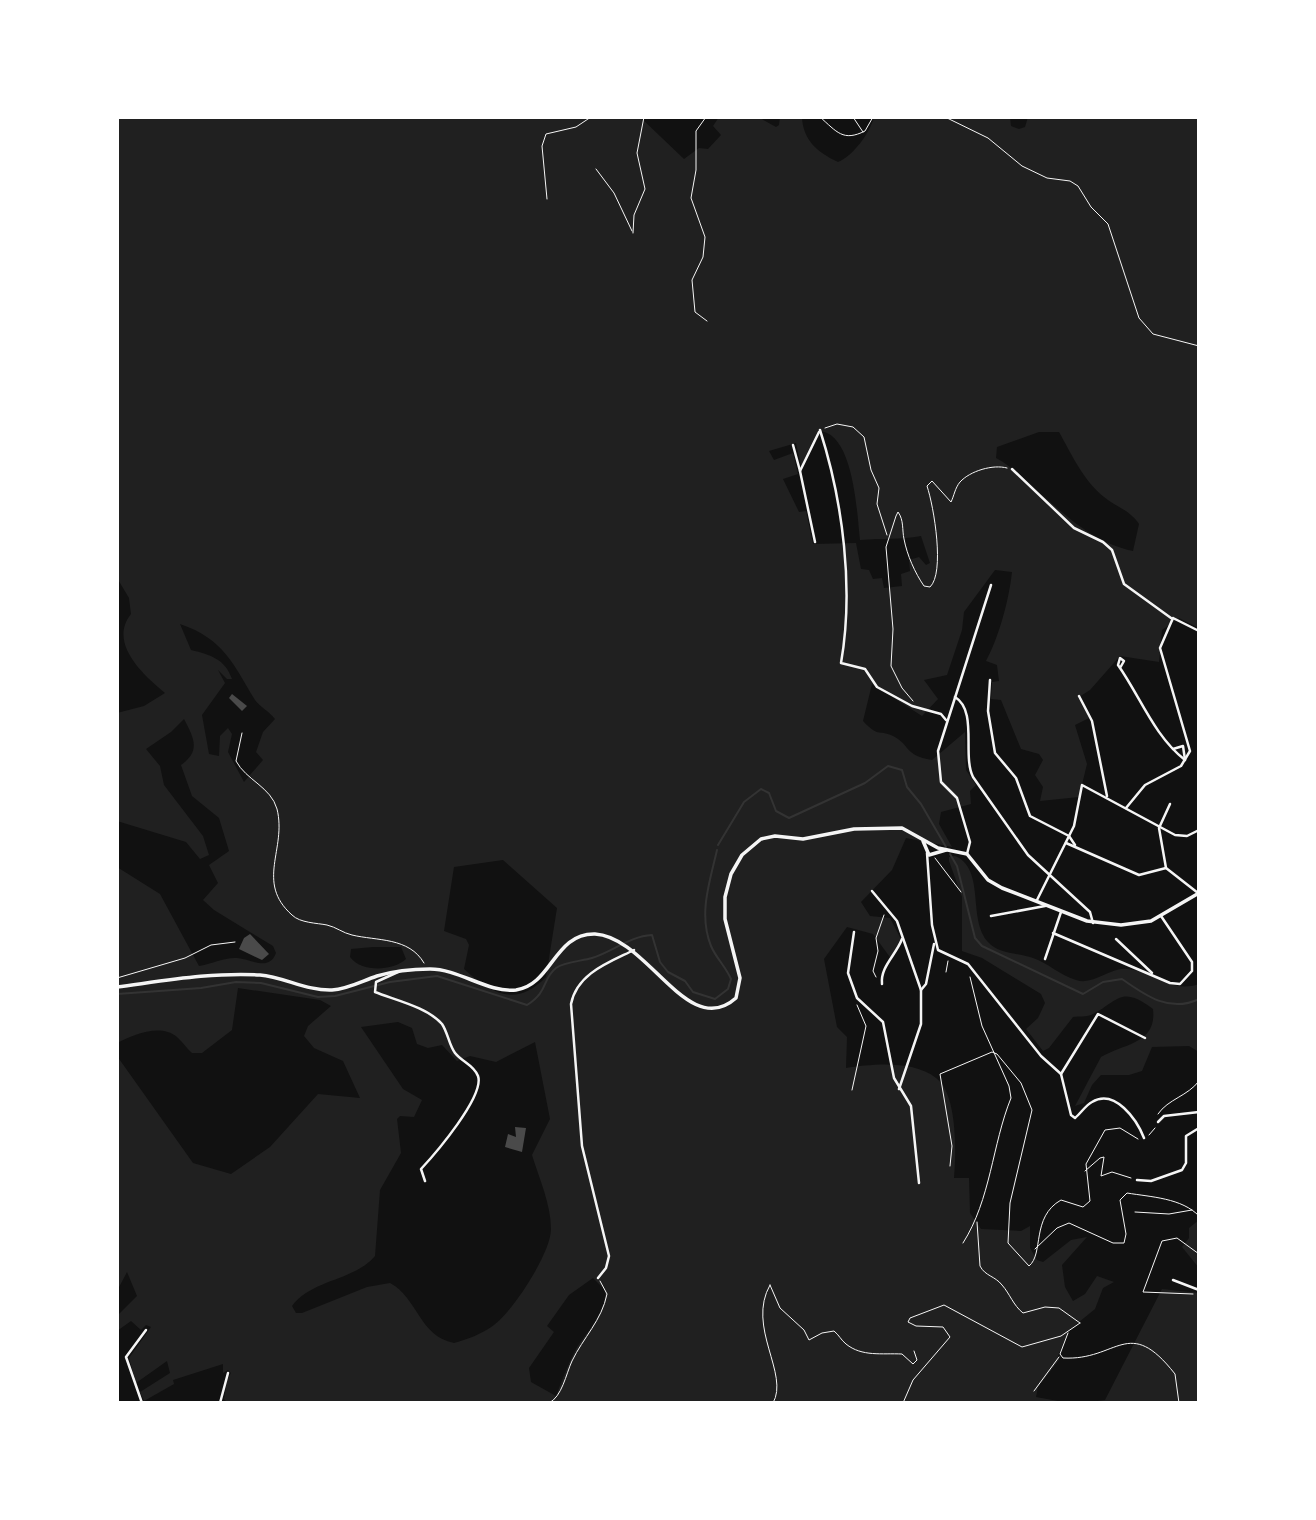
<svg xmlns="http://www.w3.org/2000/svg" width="1316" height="1520" viewBox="0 0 1316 1520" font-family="Roboto,sans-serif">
<rect width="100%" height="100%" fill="#111"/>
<!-- green -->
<g fill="#202020" fill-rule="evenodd">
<path d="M117,117H640L684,159L699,148L708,149L721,135L713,126L719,117H758L776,127L779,125L780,117H802C803,140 817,152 838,162C853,156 870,133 874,117H1010L1011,126L1019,129L1025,127L1028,117H1199V628L1179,618L1162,630L1159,662L1120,656L1090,690L1079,697L1089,718L1075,725L1087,764L1079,797L1040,801L1043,787L1035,775L1043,760L1039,754L1021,749L1001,700L991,699L992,682L999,681L997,665L986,661C999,637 1009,600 1012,572L995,570L964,612L962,630L947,675L924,680L938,699L922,716L872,684L863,721C879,738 877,729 893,736C911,745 903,755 932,760L965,732L966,770L976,785L970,791L971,804L941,812L939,824L952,847L906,838L892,870L861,902L870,916L890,918L902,941L892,960L873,934L847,927L824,959L837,1027L847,1037L846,1068C873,1064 913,1060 936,1078C958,1094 956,1154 954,1178H969L970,1213L981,1229L1021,1231L1030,1226V1248L1037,1260L1043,1262L1071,1240L1087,1237L1062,1265L1065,1287L1073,1301L1085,1294L1097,1276L1114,1282L1103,1288L1095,1309L1068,1331L1058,1356L1059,1360L1038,1387L1036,1397L1069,1403H228L224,1399L227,1380L231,1373L228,1370L223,1373V1364L173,1380L174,1384L144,1401L140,1392L170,1373L167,1361L136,1383L129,1358L151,1327L146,1325L141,1330L131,1321L117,1331V1316L137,1296L127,1272L117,1291V1056L193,1163L231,1174L270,1147L318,1094L360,1098L343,1061L314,1048L304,1036L308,1026L331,1006L320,1000L238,988L232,1030L202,1053H192C186,1048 183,1042 177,1037C160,1023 133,1035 117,1043V867L160,894L199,966C211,964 226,957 237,958C251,959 269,972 276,953L273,946L214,910L203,900L218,883L209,865L229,851L219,818L192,796L181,765C201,751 194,738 184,719L171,732L146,749L160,766L164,785L203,836L209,855L200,859L186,842L117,821V713L144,706L165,693C143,675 108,643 131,614L129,598L117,578ZM818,431C854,431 857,514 860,540C882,538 900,540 921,536L930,563L926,565L919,557L909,560L910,571L901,574L902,586L884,588L882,578L873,579L869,570L861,569L856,543L813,544L806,511L799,512L783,479L798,474L793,453L774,460L769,451L796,443L801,466ZM1039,432H1059C1072,455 1083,480 1104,497C1116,507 1130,510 1139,524L1133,551C1090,542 1063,512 1030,485C1018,475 1010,465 996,458L997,447ZM180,624C224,639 233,664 255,700C260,707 269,711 275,719L263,732L256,752L263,760L244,782L228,752L232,734L228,728L220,736L219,756L209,754L202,715L225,683L218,670L227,679H232C225,659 211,655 191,650ZM503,860L557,908L546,977C516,1008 492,994 464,969L469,945L466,939L444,931L454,867ZM373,947H401L406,959C393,971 362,973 350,957L351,949ZM398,1022L412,1028L417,1044L428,1048L442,1045L457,1061L470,1056L496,1062L535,1042L550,1119L532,1155C539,1178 551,1204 551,1229C551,1253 513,1311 494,1325C482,1334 468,1339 454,1343C419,1336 418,1298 390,1283L367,1287L302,1313H296L292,1306C312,1279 354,1281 375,1256L380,1190L401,1153L397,1119L400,1116L414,1117L422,1100L403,1089L361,1027ZM593,1278L605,1290C607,1313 587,1331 576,1349C568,1364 562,1380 556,1396L531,1382L529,1368L554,1332L547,1326L569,1295Z"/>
<path d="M955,856C986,869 967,919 988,942C998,954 1019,953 1033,958C1048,963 1061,976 1076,980C1093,986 1110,967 1127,969C1154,971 1170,994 1199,984V1052L1189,1046L1152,1047L1142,1071L1129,1075H1101L1092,1085L1084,1103L1075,1106L1101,1057C1125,1043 1157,1044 1153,1009C1120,984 1118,1002 1091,1015C1086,1017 1079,1016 1073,1017L1049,1048L1043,1051L1026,1029L1038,1018L1045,1003L1041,994L982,958L962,951V897L949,861V857Z"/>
<path d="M1199,1220V1268L1182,1247L1189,1238V1228Z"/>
<path d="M1162,1289L1199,1293V1403H1083L1105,1400Z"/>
</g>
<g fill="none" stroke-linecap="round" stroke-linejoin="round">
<!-- stream -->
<g stroke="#333" stroke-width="2">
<path d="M718,845L744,802L761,789L769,793L776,811L789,818L865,783L888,766L902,770L907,787L921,804L946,847"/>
<path d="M950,854L957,866L975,938L982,946L1083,994L1103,982L1122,979C1146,996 1170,1013 1199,999"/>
<path d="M117,994L201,988L236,982L261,983L318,997L335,996L390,982L437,976L527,1005C549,991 542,979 556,968C564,962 582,961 592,958C612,952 630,936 652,935L660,962L668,972L685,981L693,992L715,999L728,989L731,979C726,967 716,958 711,946C698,914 710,881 717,850"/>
<path d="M1009,1403H1029"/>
</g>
</g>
<!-- building -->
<g fill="#4a4a4a">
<path d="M232,694L247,706L242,711L229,698Z"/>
<path d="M250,934L269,954L262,960L239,949L244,938Z"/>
<path d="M515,1127L526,1128L522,1152L505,1147L508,1134L516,1137Z"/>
</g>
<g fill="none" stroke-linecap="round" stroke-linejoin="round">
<!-- path -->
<g stroke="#f5f5f5" stroke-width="1">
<path d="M706,117L696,131V170L691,198L705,237L703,257L692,280L695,312L707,321"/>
<path d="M820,117C837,132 843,142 865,131L873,117"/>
<path d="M853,117L863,132"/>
<path d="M945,117L988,138L1022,166L1047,178L1070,181L1078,186L1091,207L1108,224L1139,318L1153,334L1199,346"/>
<path d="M596,169L614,193L632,231"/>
<path d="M547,199L542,146L546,134L576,127L591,117"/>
<path d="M633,233L634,215L645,189L637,153L644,117"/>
<path d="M825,428L837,424L853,427L864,437L871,470L879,488L877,504L887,535"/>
<path d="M913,701L902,688L891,666L893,629L886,547L896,516L898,512C904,520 902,530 904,539C907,555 915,573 924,586L930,587C945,573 934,507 927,486L932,481L951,502C954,496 955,488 960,482C970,471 993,464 1007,468"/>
<path d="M242,733L236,761C246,780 271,787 277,809C287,849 255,882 292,915C300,923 317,923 327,925C336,927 343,933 352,935C377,941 409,937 424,963"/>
<path d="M935,858L961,892"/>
<path d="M946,972L948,961"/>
<path d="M876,977L873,971L878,951L876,938L884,915"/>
<path d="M852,1090L866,1026L857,1005"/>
<path d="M1158,1114C1168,1099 1188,1096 1199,1081"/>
<path d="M1149,1135L1155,1128"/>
<path d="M950,1166L952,1146L940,1074L992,1052L997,1054L1021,1083L1032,1110L1010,1203L1008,1243L1029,1266C1044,1254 1031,1217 1061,1200L1083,1207L1090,1201L1086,1164L1105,1130L1120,1128L1138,1139"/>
<path d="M1085,1171L1100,1158L1104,1157L1101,1176L1112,1172L1131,1178"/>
<path d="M1135,1212L1169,1214L1192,1210"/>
<path d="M977,1222L980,1266C985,1276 995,1276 1002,1285C1010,1294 1013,1305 1023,1313L1045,1307L1059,1308L1080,1323"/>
<path d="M963,1243C991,1199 992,1145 1011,1098L1009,1086L982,1026L970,977"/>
<path d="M1035,1249L1057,1228L1069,1223L1113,1243H1124L1126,1234L1120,1200L1127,1193C1151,1197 1182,1198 1199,1216"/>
<path d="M770,1285L780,1308L804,1330L809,1340L822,1333L834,1331C839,1335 841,1340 846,1344C862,1357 882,1353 902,1354L913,1364L917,1360L914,1351"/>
<path d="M770,1285C746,1327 790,1374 773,1403"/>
<path d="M1193,1294L1143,1292L1162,1241L1177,1238L1199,1254"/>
<path d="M1068,1333L1060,1354L1063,1358C1118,1361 1128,1314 1175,1374L1179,1403"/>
<path d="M1034,1391L1059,1357"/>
<path d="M549,1403C562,1397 566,1374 572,1361C583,1338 602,1320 607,1294L600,1281"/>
<path d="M903,1403L913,1380L950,1337L943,1327L916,1326L908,1322L910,1318L944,1305L1022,1347L1061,1336L1080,1323"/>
</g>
<!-- service -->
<path stroke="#f5f5f5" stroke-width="1" d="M117,978L185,958L211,945L235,942"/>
<!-- minor -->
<g stroke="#f5f5f5" stroke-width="2.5">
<path d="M820,430C843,502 854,589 841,663L865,669L877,687L912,706L941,714L946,720"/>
<path d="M793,445L800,471"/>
<path d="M1012,469L1074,528L1103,542L1112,550L1124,584L1171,618"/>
<path d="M815,542L800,471L819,432"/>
<path d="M1120,668L1124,661L1120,658L1118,665C1140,696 1154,736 1185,760"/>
<path d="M990,680L988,711L995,753L1016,778L1030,816L1069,836L1075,845"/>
<path d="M1079,696L1092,721L1107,796"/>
<path d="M955,697C978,711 962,755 973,777L1028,855L1090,912L1093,923"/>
<path d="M1173,749L1183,746L1185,760"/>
<path d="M1170,804L1159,828L1166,868L1198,893"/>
<path d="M1126,808L1145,785L1181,766L1190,751L1160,648L1173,618L1199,631"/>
<path d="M1066,843L1139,875L1166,868"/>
<path d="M927,853L932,925L938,950L968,964L1041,1056L1061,1074L1071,1115L1075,1118C1081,1113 1086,1105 1092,1102C1115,1088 1137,1120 1144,1138"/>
<path d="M967,854L970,842L957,798L941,782L938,751L991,585"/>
<path d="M872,891L897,921L921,990"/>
<path d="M1037,900L1074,826L1082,785L1175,835L1187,836L1199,830"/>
<path d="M991,916L1045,906"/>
<path d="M854,932L848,973L857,998L883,1022L894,1078L911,1106L919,1183"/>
<path d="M1053,933L1170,983L1180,984L1192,971V962L1161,916"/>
<path d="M1116,939L1152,973"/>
<path d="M1045,959L1061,912"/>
<path d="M398,972L376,982L375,992C395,1000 427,1007 442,1024C448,1033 449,1045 455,1053C462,1062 474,1065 478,1076C485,1096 435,1154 421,1169L425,1181"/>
<path d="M882,984C880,967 896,955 902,939"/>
<path d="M1061,1074L1098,1014L1145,1038"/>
<path d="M899,1089L921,1024V990L926,984L934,944"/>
<path d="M1158,1122L1164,1116L1199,1112"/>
<path d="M1137,1180L1151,1181L1182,1170L1186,1163V1136L1199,1128"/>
<path d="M598,1278L606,1268L609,1256L582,1146L571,1004C577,973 610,962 634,950"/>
<path d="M1173,1280L1199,1290"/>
<path d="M142,1403L126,1357L146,1330"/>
<path d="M220,1403L228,1373"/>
</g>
<!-- primary -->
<g stroke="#f5f5f5" stroke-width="3.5">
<path d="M923,841L929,855L946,850"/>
<path d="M117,987C163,981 213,972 260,975C284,977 307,991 332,990C348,989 362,981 377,976C394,971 412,969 430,969C459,969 488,993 516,990C552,985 554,933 595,934C648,937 688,1041 736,998L740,978L725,919V897L731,874L742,855L761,839L775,836L803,839L854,829L902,828L938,848L967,854L988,880L1002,888L1087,921L1121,925L1151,921L1199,893"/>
</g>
</g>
<!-- border -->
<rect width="1316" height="1520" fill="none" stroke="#ffffff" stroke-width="238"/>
</svg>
